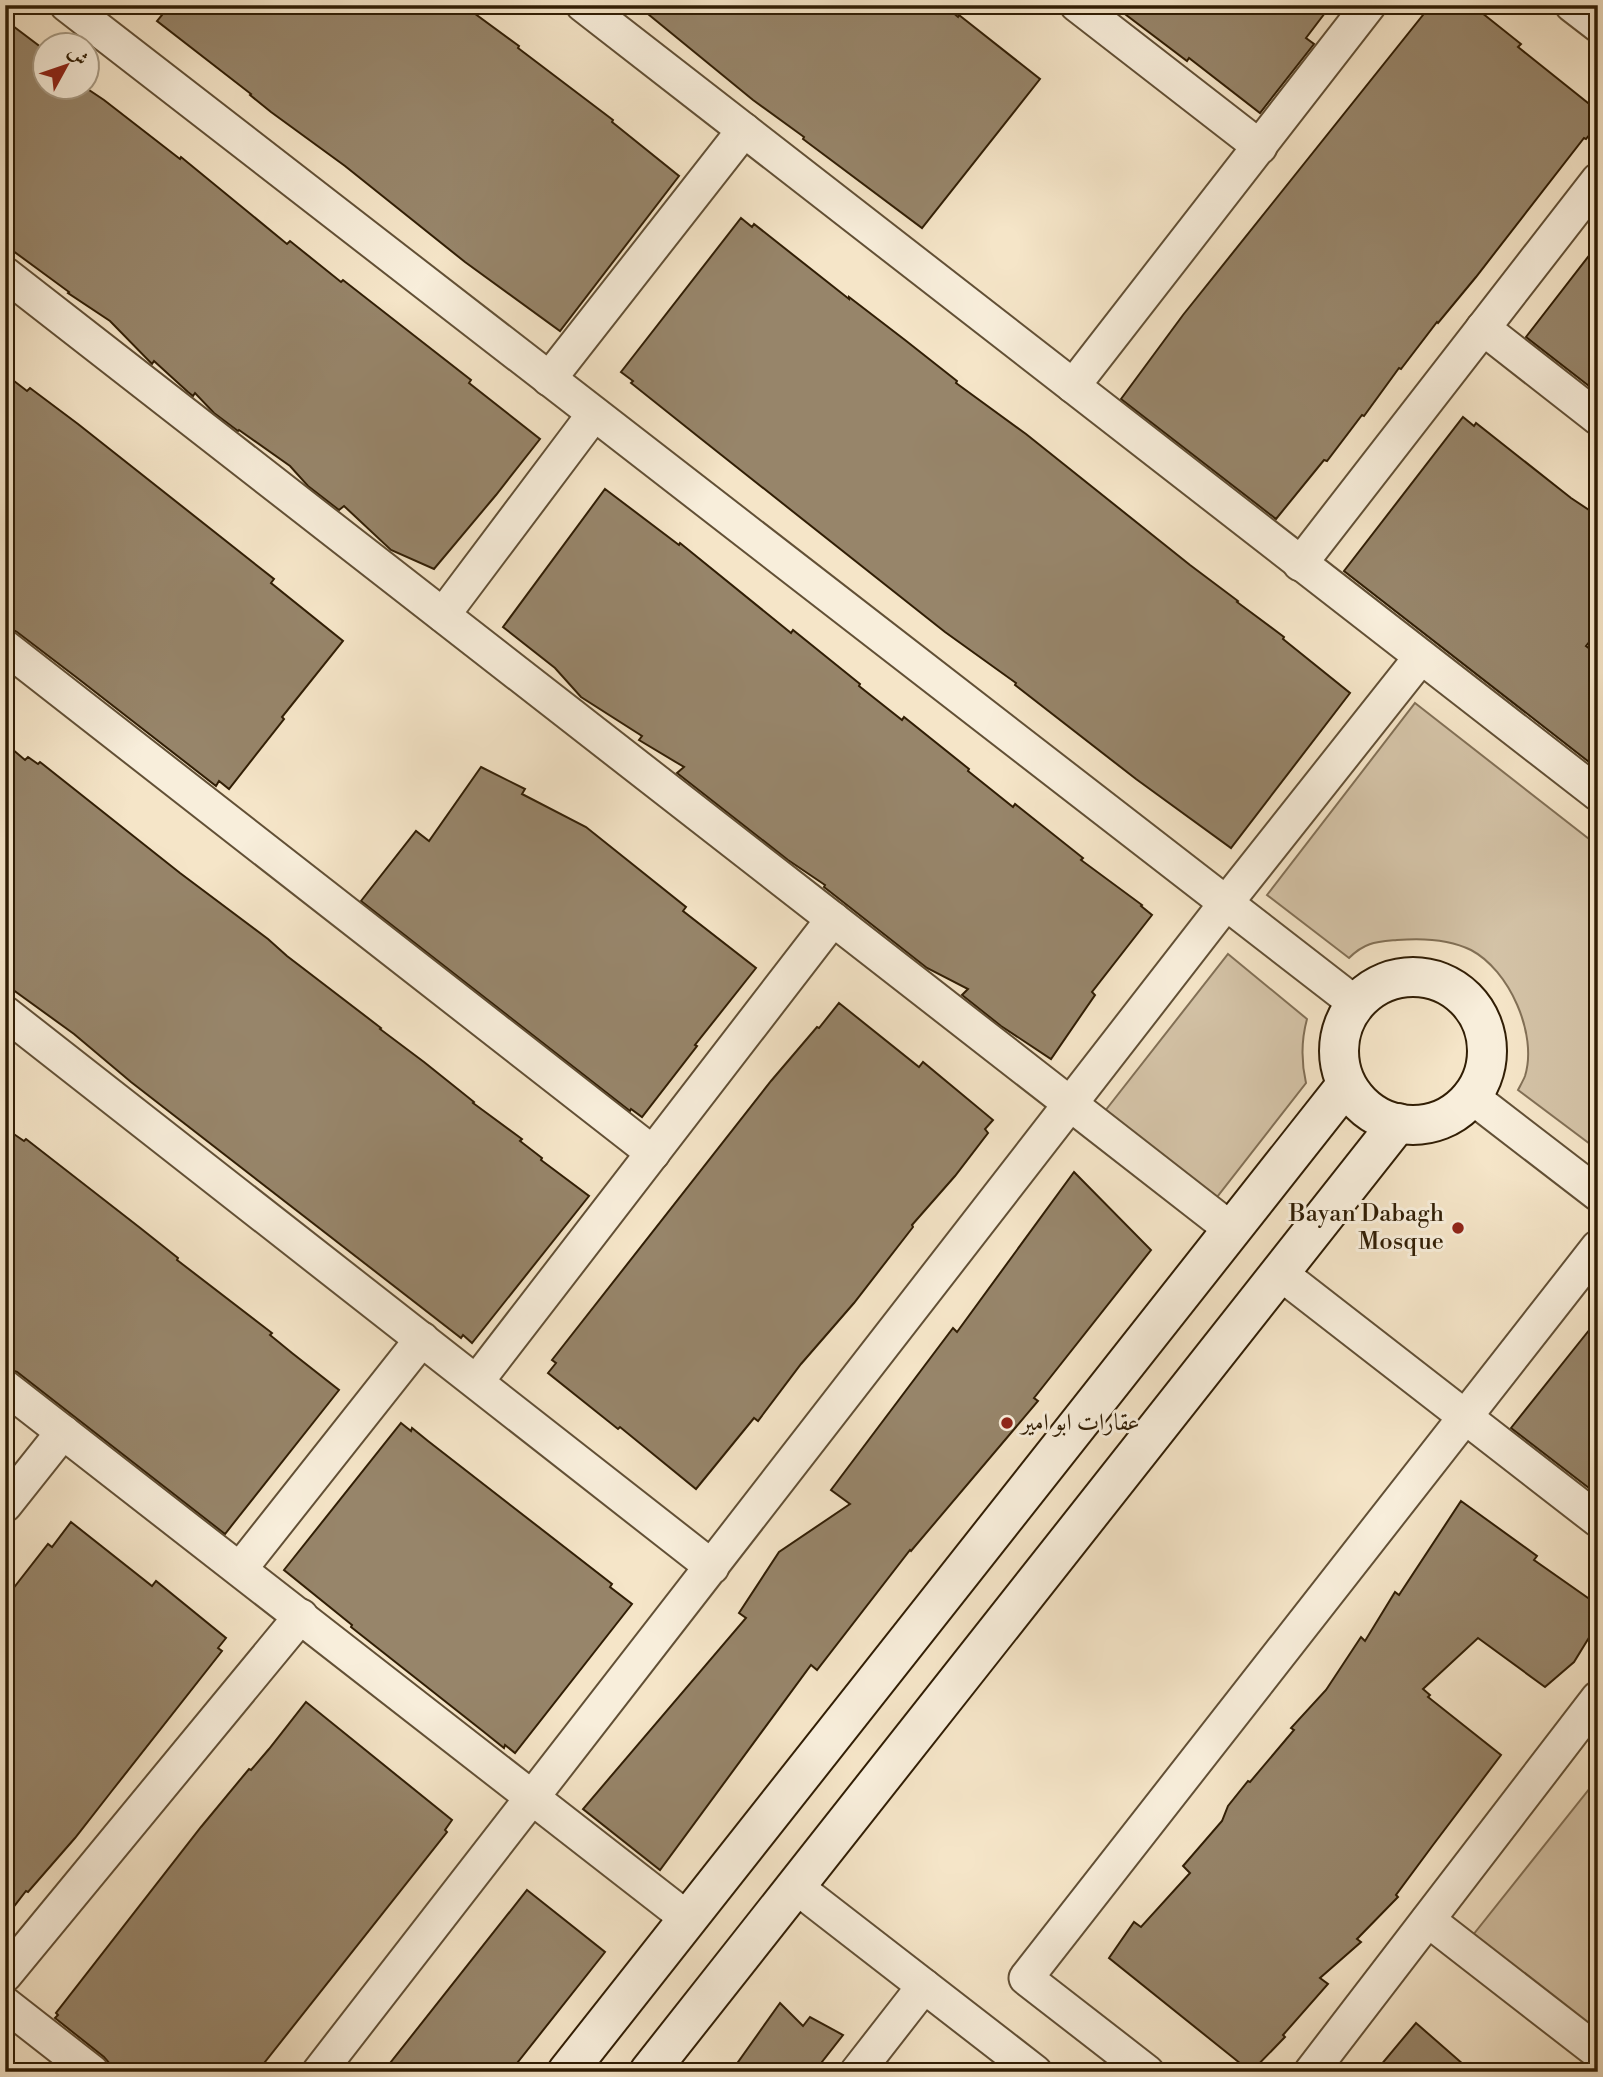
<svg xmlns="http://www.w3.org/2000/svg" width="1603" height="2077" viewBox="0 0 1603 2077" font-family="'Libre Bodoni',Amiri,serif">
<rect width="100%" height="100%" fill="#f5e5c8"/>
<filter id="stains"><feTurbulence type="fractalNoise" baseFrequency=".00286" numOctaves="4"/><feColorMatrix values="0 0 0 0 .2 0 0 0 0 .09 0 0 0 0 .02 0 0 0 .5 -.17"/></filter>
<radialGradient id="worn" r=".72"><stop offset=".6" stop-color="#630" stop-opacity="0"/><stop offset="1" stop-color="#630" stop-opacity=".3"/></radialGradient>
<!-- green -->
<g fill="#d4c3a7" stroke="#827056" stroke-width="2">
<path d="M1415,703L1598,846V1150L1518,1090C1520,1086 1523,1081 1525,1076C1538,1034 1509,970 1471,950C1449,939 1421,938 1397,940C1376,942 1365,942 1349,958L1267,895Z"/>
<path d="M1228,954L1307,1019C1301,1041 1301,1061 1306,1083L1217,1197L1105,1111Z"/>
<path d="M1598,1778V2020L1588,2032L1469,1940Z"/>
</g>
<!-- building -->
<g fill="#97856a" stroke="#311e05" stroke-width="2">
<path d="M170,5H463L519,46L518,48L613,120L612,122L679,176L560,331L465,262L345,166L271,112L250,95L251,94L157,21Z"/>
<path d="M637,5H944L958,17L959,15L1040,79L922,228L803,139L804,137L753,100Z"/>
<path d="M1113,5H1331L1306,38L1314,44L1260,113L1189,58L1187,61Z"/>
<path d="M1431,5H1472L1521,44L1518,47L1598,111V124L1586,139L1584,138L1476,277L1438,323L1437,322L1401,369L1399,368L1364,416L1362,415L1327,461L1324,460L1276,519L1121,399L1183,315Z"/>
<path d="M5,20L46,51V88H86L104,100L180,159L181,157L287,244L290,241L341,282L343,280L471,380L469,383L540,439L496,495L434,569L391,550L344,506L339,510L308,486L290,466L239,430L238,431L214,413L195,393L193,396L188,392L154,361L152,364L110,321L68,293L69,292L5,245Z"/>
<path d="M741,218L752,227L754,224L849,299V297L905,340L957,381L956,383L1026,434L1190,565L1238,601L1237,602L1284,637L1283,639L1350,693L1231,848L1136,779L1015,685L1016,683L945,632L700,438L631,383L633,381L621,372Z"/>
<path d="M1598,244V393L1526,337Z"/>
<path d="M5,374L27,391L30,388L78,424L274,579L271,583L343,641L282,717L284,719L229,789L219,781L216,786L76,677L17,632L5,625Z"/>
<path d="M1463,417L1474,426L1476,423L1571,498L1598,516V631L1586,646L1598,655V769L1344,571Z"/>
<path d="M605,489L679,545L680,543L791,633L793,630L860,684L859,686L902,720L904,717L969,769L968,771L1013,807L1015,804L1083,858L1081,860L1142,905L1141,906L1152,915L1092,992L1095,995L1051,1059L1001,1026L962,995L968,989L927,968L824,887L825,885L788,860L677,773L684,767L639,740L642,736L581,697L555,668L503,627Z"/>
<path d="M5,743L25,760L28,757L38,764L40,762L180,873L268,939L287,956L381,1028L380,1029L424,1062L474,1102L473,1103L522,1139L520,1141L542,1158L541,1160L589,1196L472,1343L463,1335L461,1338L131,1082L74,1034L5,984Z"/>
<path d="M481,767L525,789L522,794L586,827L686,907L683,911L756,968L695,1045L697,1046L642,1117L631,1109L630,1111L361,901L416,831L429,841Z"/>
<path d="M839,1003L919,1067L923,1062L993,1120L985,1129L988,1133L955,1176L912,1225L913,1227L854,1303L801,1364L758,1421L754,1418L696,1489L620,1427L618,1429L548,1373L556,1363L552,1360L771,1081L817,1027L819,1028Z"/>
<path d="M5,1128L24,1141L26,1139L139,1227L178,1258L177,1260L272,1333L270,1335L292,1353L339,1390L225,1534L17,1372L5,1368Z"/>
<path d="M1074,1172L1151,1250L1034,1398L1038,1401L911,1551L910,1550L817,1670L811,1665L660,1870L583,1809L746,1618L739,1613L779,1552L850,1504L831,1490L953,1328L957,1332Z"/>
<path d="M1598,1319V1495L1511,1428Z"/>
<path d="M401,1423L411,1431L412,1428L428,1441L612,1584L610,1587L632,1604L515,1753L505,1745L504,1748L484,1732L351,1627L352,1625L284,1570Z"/>
<path d="M1461,1501L1537,1556L1534,1560L1598,1605V1623L1574,1662L1545,1687L1478,1638L1423,1689L1430,1695L1428,1697L1501,1755L1433,1845L1396,1895L1398,1897L1357,1939L1361,1942L1320,1978L1328,1984L1283,2035L1285,2037L1251,2072L1109,1958L1134,1922L1141,1927L1190,1873L1183,1866L1222,1821L1228,1806L1248,1781L1250,1782L1294,1730L1291,1728L1326,1690L1361,1637L1365,1641L1395,1592L1399,1595Z"/>
<path d="M71,1522L152,1586L156,1581L226,1638L218,1648L222,1651L111,1792L75,1838L28,1892L26,1891L5,1918V1599L48,1544L52,1547Z"/>
<path d="M306,1702L452,1820L445,1830L447,1832L257,2072H111L110,2064L104,2057L55,2018L58,2015L56,2013L201,1827L249,1769L251,1770L269,1749Z"/>
<path d="M527,1890L605,1952L510,2072H383Z"/>
<path d="M780,2003L803,2026L810,2017L843,2035L814,2072H731Z"/>
<path d="M1416,2023L1472,2072H1375Z"/>
</g>
<g fill="none" stroke-linecap="round" stroke-linejoin="round">
<!-- street casing -->
<g stroke="#625036" stroke-width="37">
<g id="street">
<path d="M67,5L1355,1003"/>
<path d="M583,5L1598,794"/>
<path d="M1077,5L1260,147"/>
<path d="M1572,5L1598,25"/>
<path d="M5,274L1232,1230"/>
<path d="M1483,328L1598,418"/>
<path d="M549,379L744,130"/>
<path d="M1073,386L1369,5"/>
<path d="M1300,564L1598,180"/>
<path d="M443,615L594,414"/>
<path d="M5,647L653,1153"/>
<path d="M5,1013L712,1567"/>
<path d="M1472,1097L1598,1194"/>
<path d="M1280,1273L1598,1520"/>
<path d="M477,1381L833,919"/>
<path d="M5,1387L688,1919"/>
<path d="M5,1505L63,1432"/>
<path d="M240,1569L422,1339"/>
<path d="M795,1886L1035,2072"/>
<path d="M1428,1920L1598,2052"/>
<path d="M5,1975L301,1616"/>
<path d="M5,2004L92,2072"/>
<path d="M319,2072L1226,903L1421,657"/>
<path d="M857,2072L924,1986"/>
<path d="M1147,2072L1026,1978L1598,1247"/>
<path d="M1311,2072L1598,1698"/>
</g>
</g>
<!-- secondary casing -->
<g stroke="#311e05" stroke-width="42">
<g id="secondary">
<circle cx="1413" cy="1051" r="74"/>
<path d="M567,2072L1346,1085"/>
<path d="M649,2072L1398,1123"/>
</g>
</g>
<!-- street -->
<use href="#street" stroke="#f8eedb" stroke-width="33"/>
<!-- secondary -->
<use href="#secondary" stroke="#f8eedb" stroke-width="38"/>
</g>
<!-- markers -->
<g fill="#8f2418" stroke="#f8eedb" stroke-width="2.5">
<circle cx="1458" cy="1228" r="7"/>
<circle cx="1007" cy="1423" r="7"/>
</g>
<g text-anchor="middle" dominant-baseline="central" stroke-width="6" stroke-linejoin="round" paint-order="stroke">
<!-- poi labels -->
<g font-size="24" fill="#311e05" stroke="#f8eedb" text-anchor="end">
<text x="1444" y="1214">Bayan Dabagh<tspan x="1444" dy="28">Mosque</tspan></text>
<text x="1021" y="1423" text-anchor="start">عقارات ابو امير</text>
</g>
</g>
<!-- margin -->
<rect width="1603" height="2077" fill="none" stroke="#f5e5c8" stroke-width="28"/>
<rect x="7" y="7" width="1589" height="2063" fill="none" stroke="#311e05" stroke-width="3.5"/>
<rect x="14" y="14" width="1575" height="2049" fill="none" stroke="#311e05" stroke-width="2"/>
<!-- north arrow -->
<g transform="translate(66 66) rotate(50)"><circle r="33" fill="#f8eedb" stroke="#a89b85" stroke-width="2"/>
<path d="M0-5L12 26L0 18L-12 26Z" fill="#8f2418"/>
<text y="-10" font-size="19" font-weight="bold" text-anchor="middle" fill="#311e05">ش</text>
</g>
<rect width="100%" height="100%" filter="url(#stains)"/>
<rect width="100%" height="100%" fill="url(#worn)"/>
</svg>
